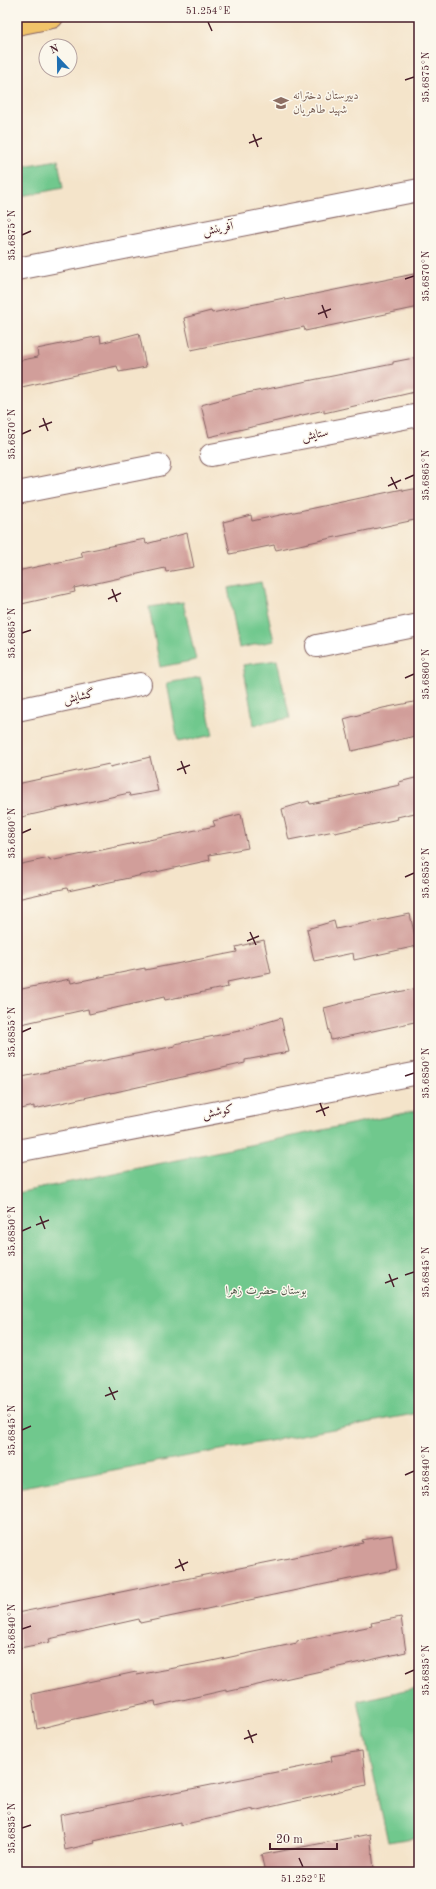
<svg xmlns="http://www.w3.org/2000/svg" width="436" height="1889" viewBox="0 0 436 1889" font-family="'Old Standard TT',Amiri,serif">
<rect width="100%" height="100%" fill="#fbf7ec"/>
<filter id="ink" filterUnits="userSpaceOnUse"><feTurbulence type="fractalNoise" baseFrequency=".025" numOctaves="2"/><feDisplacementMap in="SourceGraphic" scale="8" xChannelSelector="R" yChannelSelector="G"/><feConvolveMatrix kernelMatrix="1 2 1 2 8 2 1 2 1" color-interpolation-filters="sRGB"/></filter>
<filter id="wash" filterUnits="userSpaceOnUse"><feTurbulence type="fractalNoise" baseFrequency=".012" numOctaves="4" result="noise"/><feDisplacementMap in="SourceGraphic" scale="16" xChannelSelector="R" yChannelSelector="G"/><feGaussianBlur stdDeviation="0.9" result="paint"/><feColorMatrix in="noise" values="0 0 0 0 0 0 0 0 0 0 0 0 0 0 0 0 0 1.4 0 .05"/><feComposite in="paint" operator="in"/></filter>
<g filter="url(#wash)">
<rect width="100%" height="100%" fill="#f4e4ca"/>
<!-- green -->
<g fill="#70c88d" stroke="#5d745c">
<path d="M58,160L63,188L17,197V167Z"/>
<path d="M261,582L274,641L239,648L228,588Z"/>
<path d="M183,602L196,660L160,667L149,607Z"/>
<path d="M277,660L290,718L254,725L243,665Z"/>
<path d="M200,677L213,735L178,742L167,683Z"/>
<path d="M419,1110V1413L17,1488V1193Z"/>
<path d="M419,1687V1837L388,1842L358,1701Z"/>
</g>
<g id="blocks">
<!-- building -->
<g fill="#d19e9a">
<path d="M419,273V307L305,331L304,327L191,350L184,318L211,311L212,313L284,298L285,300Z"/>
<path d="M139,333L146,367L119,372L117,366L17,388V361L38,357L37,349L100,336L101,343Z"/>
<path d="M419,357V391L324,413V410L209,437L201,405L242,394L393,364V362Z"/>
<path d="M419,488V519L276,550L274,545L230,554L223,522L251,515L252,521L403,489V491Z"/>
<path d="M187,533L194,567L166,572L165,568L74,588L75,592L17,605V571L83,557L81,552L145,539L146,544Z"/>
<path d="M419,701V735L352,751L344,719L383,708Z"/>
<path d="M150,757L158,791L130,796L129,793L17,818V784L109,764L110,767Z"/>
<path d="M419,777V812L397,817L398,819L335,833L334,831L289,840L282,809L309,801L310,804L400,785L399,782Z"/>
<path d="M241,814L248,848L209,855L210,860L147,874L68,891L67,888L17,899V865L49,858L50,861L215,826L213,821Z"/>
<path d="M410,914L417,946L354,960L353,953L314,961L307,929L334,921L336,929Z"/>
<path d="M264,940L271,973L227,982L228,987L165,1000L164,997L89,1014L88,1009L17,1025V990L70,979L71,983L145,968V970L237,952L236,947Z"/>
<path d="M419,988V1021L331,1040L324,1008L351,1001Z"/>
<path d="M281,1018L289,1052L245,1060V1063L111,1093V1092L34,1109V1106L17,1110V1078L175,1046V1044L254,1028V1026Z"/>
<path d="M392,1535L397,1569L140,1623L139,1619L49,1639L50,1642L20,1648L17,1613L363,1543L362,1540Z"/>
<path d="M401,1617L406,1652L226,1692V1690L156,1706L155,1701L66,1721V1722L37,1729L32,1694L136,1672L137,1675L212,1661L297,1643V1641L372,1626L371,1623Z"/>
<path d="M362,1751L366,1785L253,1811V1809L181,1825V1822L94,1841L95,1843L65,1850L60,1815L332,1761L331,1756Z"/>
<path d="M370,1834L374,1869L360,1872H265L261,1855Z"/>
</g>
</g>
</g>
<g filter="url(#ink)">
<use href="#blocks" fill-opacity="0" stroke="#866463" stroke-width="1"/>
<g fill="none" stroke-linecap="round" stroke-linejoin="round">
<!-- minor casing -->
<g stroke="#866463" stroke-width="24">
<g id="minor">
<path d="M17,269L419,190"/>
<path d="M211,455L419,415"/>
<path d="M17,493L159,465"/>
<path d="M317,646L419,625"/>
<path d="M17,710L140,684"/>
<path d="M17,1151L419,1073"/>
</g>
</g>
<!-- major casing -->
<g stroke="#866463" stroke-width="24">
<path id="major" d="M17,24L52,17"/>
</g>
<!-- minor -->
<use href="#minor" stroke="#fff" stroke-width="22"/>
<!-- major -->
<use href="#major" stroke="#f1c369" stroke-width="22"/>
</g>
</g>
<!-- ticks -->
<path fill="none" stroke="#4a1f2b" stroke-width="1.5" d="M208,22L212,31M405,80L414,77M253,134L258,147M249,143L262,138M22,235L31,231M405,279L414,276M322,305L327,318M318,314L331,309M43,418L48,431M39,427L52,422M22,434L31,430M391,477L397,489M405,479L414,475M388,486L401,480M112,589L117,602M108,599L121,593M22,633L31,630M405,678L414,674M181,761L186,774M177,770L190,765M22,833L31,829M405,877L414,873M250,932L256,945M247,941L259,936M22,1032L31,1028M405,1076L414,1073M320,1103L325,1116M316,1112L329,1107M40,1216L45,1229M36,1225L49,1220M22,1231L31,1227M389,1274L394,1287M405,1275L414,1272M385,1283L398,1278M109,1387L115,1400M105,1396L118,1391M22,1430L31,1426M405,1475L414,1471M179,1559L184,1571M175,1568L188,1562M22,1629L31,1626M405,1674L414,1670M248,1730L253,1743M244,1739L257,1734M22,1828L31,1825M299,1858L303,1867"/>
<!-- icons -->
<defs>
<g id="school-bare" transform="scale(1.2)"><path d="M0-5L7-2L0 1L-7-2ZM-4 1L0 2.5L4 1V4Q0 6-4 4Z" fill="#8d6e63" stroke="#fbf7ec" stroke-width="2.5" paint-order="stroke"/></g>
</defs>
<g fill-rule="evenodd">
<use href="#school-bare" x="281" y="103"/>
</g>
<g text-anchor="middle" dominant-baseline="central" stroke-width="3" stroke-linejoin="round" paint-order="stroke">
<!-- education labels -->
<g font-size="12" fill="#785e54" stroke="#fbf7ec" text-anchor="start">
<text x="293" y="96">دبیرستان دخترانه<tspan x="293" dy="14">شهید طاهریان</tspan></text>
</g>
<!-- street labels -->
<g font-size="12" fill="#4a1f2b" stroke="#fbf7ec">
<text transform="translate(218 229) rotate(-11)">آفرینش</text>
<text transform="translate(315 435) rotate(-11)">ستایش</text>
<text transform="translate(79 697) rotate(-12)">گشایش</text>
<text transform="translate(218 1112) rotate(-11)">کوشش</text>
</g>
<!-- park labels -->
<g font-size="12" fill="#575a4d" stroke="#fbf7ec">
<text x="266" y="1291">بوستان حضرت زهرا</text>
</g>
</g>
<!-- margin -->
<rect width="436" height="1889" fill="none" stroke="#fbf7ec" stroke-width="44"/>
<!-- north arrow -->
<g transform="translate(58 58) rotate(338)"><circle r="19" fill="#fbf7ec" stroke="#b4a19f"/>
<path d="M0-3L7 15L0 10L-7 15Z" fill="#1f6fb2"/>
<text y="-6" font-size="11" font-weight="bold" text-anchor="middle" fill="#4a1f2b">N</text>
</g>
<!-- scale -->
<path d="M270 1843v6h67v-6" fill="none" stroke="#4a1f2b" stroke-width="2"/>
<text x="276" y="1843" font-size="12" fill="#4a1f2b" stroke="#fbf7ec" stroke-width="3" paint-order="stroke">20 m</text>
<rect x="22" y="22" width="392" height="1845" fill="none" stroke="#4a1f2b" stroke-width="1.5"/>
<g font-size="10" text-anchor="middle" fill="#4a1f2b">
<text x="208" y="14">51.254°E</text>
<text transform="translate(425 77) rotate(-90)" y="4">35.6875°N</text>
<text transform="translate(11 235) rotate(-90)" y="4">35.6875°N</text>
<text transform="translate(425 276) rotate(-90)" y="4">35.6870°N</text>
<text transform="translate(11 434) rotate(-90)" y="4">35.6870°N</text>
<text transform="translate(425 475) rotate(-90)" y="4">35.6865°N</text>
<text transform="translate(11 633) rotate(-90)" y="4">35.6865°N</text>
<text transform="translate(425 674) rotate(-90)" y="4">35.6860°N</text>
<text transform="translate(11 833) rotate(-90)" y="4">35.6860°N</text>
<text transform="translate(425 873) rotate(-90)" y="4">35.6855°N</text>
<text transform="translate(11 1032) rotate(-90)" y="4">35.6855°N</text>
<text transform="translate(425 1073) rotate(-90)" y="4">35.6850°N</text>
<text transform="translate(11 1231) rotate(-90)" y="4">35.6850°N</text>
<text transform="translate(425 1272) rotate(-90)" y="4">35.6845°N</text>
<text transform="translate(11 1430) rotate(-90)" y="4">35.6845°N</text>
<text transform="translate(425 1471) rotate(-90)" y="4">35.6840°N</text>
<text transform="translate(11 1629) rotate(-90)" y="4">35.6840°N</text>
<text transform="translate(425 1670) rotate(-90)" y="4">35.6835°N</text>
<text transform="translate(11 1828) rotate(-90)" y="4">35.6835°N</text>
<text x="303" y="1882">51.252°E</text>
</g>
</svg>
